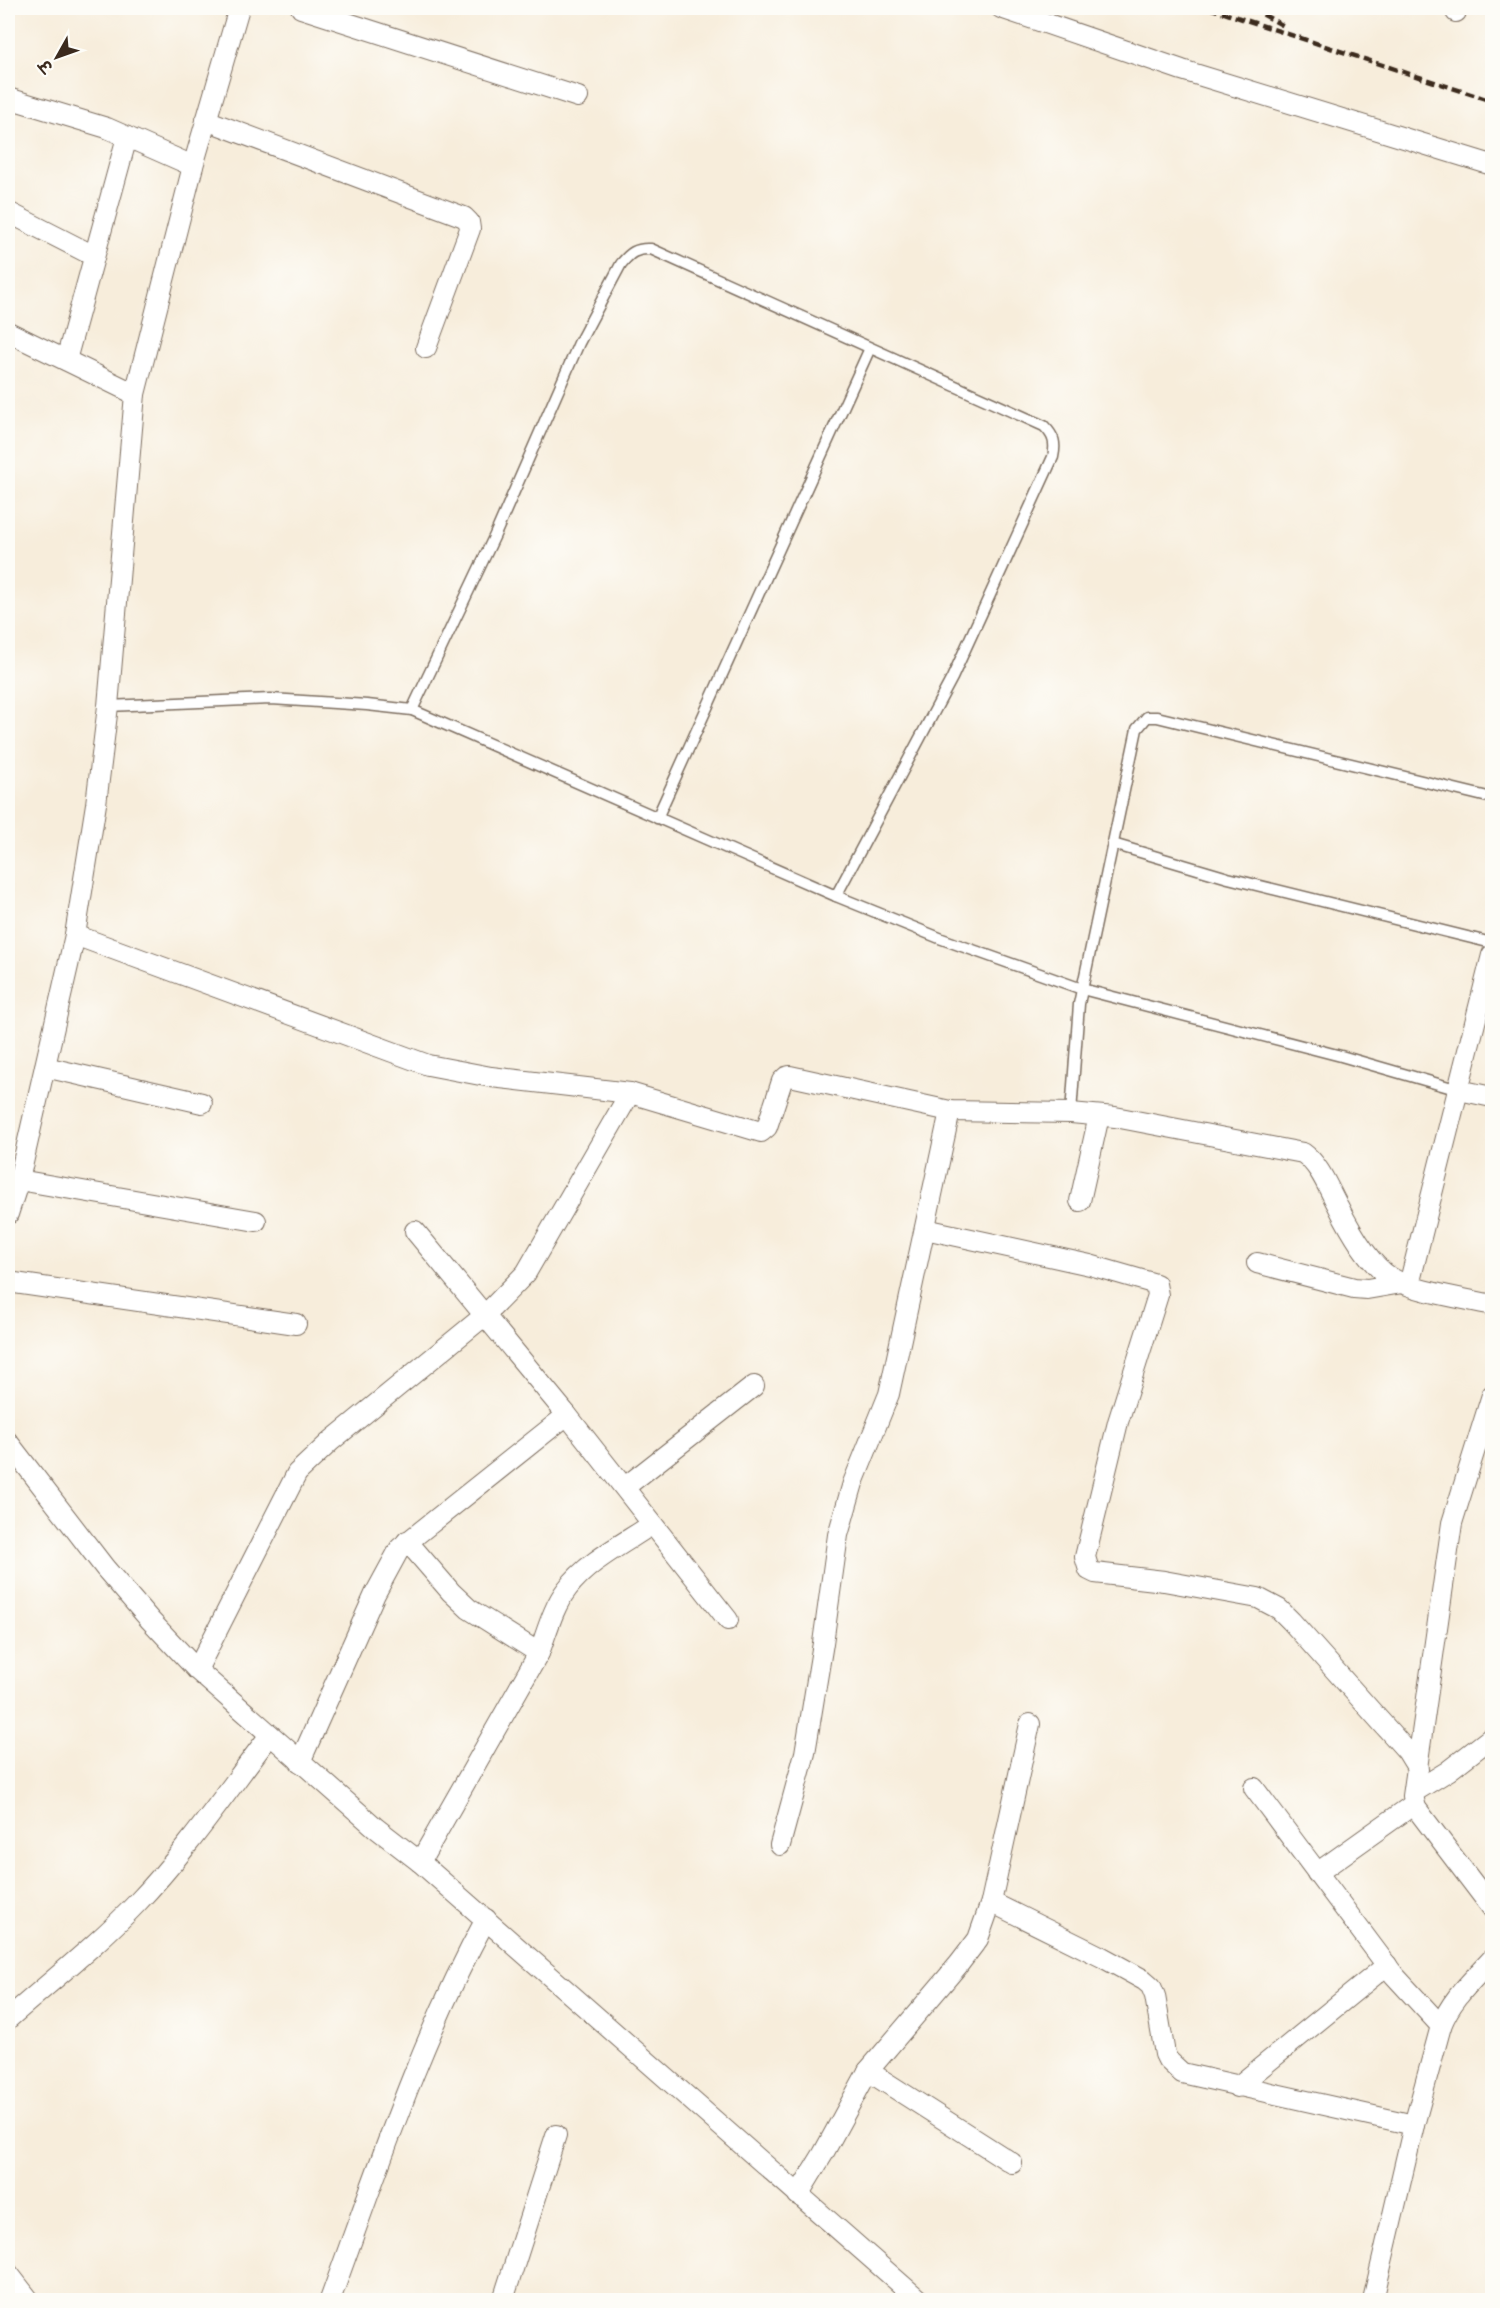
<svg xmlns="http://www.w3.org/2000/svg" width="1500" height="2308" viewBox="0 0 1500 2308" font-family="Itim,'Playpen Sans Deva',sans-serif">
<rect width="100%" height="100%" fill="#fdfcf7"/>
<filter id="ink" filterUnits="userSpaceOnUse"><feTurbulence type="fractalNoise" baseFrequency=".0167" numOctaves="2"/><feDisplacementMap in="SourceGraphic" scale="12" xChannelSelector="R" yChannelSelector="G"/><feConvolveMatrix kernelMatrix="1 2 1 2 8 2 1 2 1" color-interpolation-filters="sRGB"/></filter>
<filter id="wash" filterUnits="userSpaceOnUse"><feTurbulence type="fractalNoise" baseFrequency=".008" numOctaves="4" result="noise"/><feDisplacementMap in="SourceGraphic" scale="24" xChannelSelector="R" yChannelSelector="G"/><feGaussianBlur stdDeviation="1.35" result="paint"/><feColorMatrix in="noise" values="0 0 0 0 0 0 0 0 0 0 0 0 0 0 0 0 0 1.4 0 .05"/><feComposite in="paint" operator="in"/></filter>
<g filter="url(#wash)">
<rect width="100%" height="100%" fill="#f7eddb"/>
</g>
<g filter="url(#ink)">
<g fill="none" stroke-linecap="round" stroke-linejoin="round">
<!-- lane casing -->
<g stroke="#7d6e60" stroke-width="13">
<g id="lane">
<path d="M108,706L271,699L367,705L412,710L836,896L942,939L1082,989L1341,1056L1459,1090"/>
<path d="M412,710L495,535L579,343L621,264C630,253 636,248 651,249L1044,426C1054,436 1056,443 1053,457L952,678L836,896"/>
<path d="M657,818L870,348"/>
<path d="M1113,844L1228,878L1492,943"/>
<path d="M1071,1113L1079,1004L1137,729L1147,717H1157L1492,798"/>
</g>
</g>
<!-- street casing -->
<g stroke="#7d6e60" stroke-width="22">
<g id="street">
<path d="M301,8L578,97"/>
<path d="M1001,8L1182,70L1492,165"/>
<path d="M1456,12L1457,8"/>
<path d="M8,98L107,128L193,166"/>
<path d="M206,120L464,217L469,222L470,229L426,348"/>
<path d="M8,212L94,256"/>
<path d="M8,332L135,394"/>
<path d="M66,360L127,137"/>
<path d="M75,935L428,1065L491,1077L630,1093L761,1132L767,1127L782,1081L786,1077L790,1076L950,1111L1071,1113L1115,1117L1303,1153C1320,1165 1328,1188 1338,1206C1349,1228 1369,1264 1390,1277C1414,1292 1463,1298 1492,1305"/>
<path d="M45,1067L202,1103"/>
<path d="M1459,1090L1492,1097"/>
<path d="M19,1180L256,1221"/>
<path d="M1080,1201L1099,1116"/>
<path d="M8,1214L19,1180L75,935L96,804L108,706L135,394L193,166L239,8"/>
<path d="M925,1229L1090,1265L1156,1284L1158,1295L1118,1422L1085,1557L1089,1570L1095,1573L1164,1581L1258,1598L1279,1609L1291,1621L1407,1751L1418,1769"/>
<path d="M415,1231L567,1415L728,1620"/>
<path d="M1257,1263L1354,1288L1367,1289L1402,1283"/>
<path d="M8,1282L296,1324"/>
<path d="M1409,1285L1492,955"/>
<path d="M1492,1395L1452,1523L1413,1796L1416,1808L1492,1908"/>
<path d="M8,1442L105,1568L150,1620L197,1670L376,1828L420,1862L510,1941L919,2300"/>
<path d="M625,1487L754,1386"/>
<path d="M407,1541L451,1592L469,1609L539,1653"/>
<path d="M197,1670L297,1473L331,1441L484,1316L526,1273L630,1093"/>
<path d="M300,1762L375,1594L400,1548L567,1415"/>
<path d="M1254,1788L1394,1975L1441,2026"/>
<path d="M1414,1792L1448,1771L1492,1737"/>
<path d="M780,1845L805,1753L823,1643L838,1535L853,1483L889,1394L950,1111"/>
<path d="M420,1862L539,1653C547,1632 553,1607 567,1589C587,1562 623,1544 651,1525"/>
<path d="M1317,1873L1414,1804"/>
<path d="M991,1902L1102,1957L1144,1980L1151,1986L1155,1996L1165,2054L1168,2060L1182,2073L1414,2125"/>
<path d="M8,2019C51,1981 97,1945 137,1903C186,1852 227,1791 270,1735"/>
<path d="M868,2071L1012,2163"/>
<path d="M1237,2087L1387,1965"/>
<path d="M798,2195L823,2154L868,2071L959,1964L978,1939L991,1902L1030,1724"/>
<path d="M8,2273L29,2300"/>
<path d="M330,2300C377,2172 420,2040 486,1919"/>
<path d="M503,2300L556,2135"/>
<path d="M1373,2300L1414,2125L1441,2026C1451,1999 1473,1980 1492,1959"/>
</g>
</g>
<!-- lane -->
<use href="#lane" stroke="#fff" stroke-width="10"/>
<!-- street -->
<use href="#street" stroke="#fff" stroke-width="20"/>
<!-- rail -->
<g stroke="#3b2a1e" stroke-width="4.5" stroke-dasharray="9 4.5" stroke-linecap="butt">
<path d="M1209,8L1492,101"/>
<path d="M1251,8L1284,26"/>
</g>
</g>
</g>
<!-- margin -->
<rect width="1500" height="2308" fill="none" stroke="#fdfcf7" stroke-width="30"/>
<!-- north arrow -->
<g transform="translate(57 57) rotate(230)" stroke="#fdfcf7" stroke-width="4.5" paint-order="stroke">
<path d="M0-4.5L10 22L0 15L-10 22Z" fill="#3b2a1e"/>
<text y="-9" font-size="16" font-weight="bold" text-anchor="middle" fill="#3b2a1e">उ</text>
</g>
</svg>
